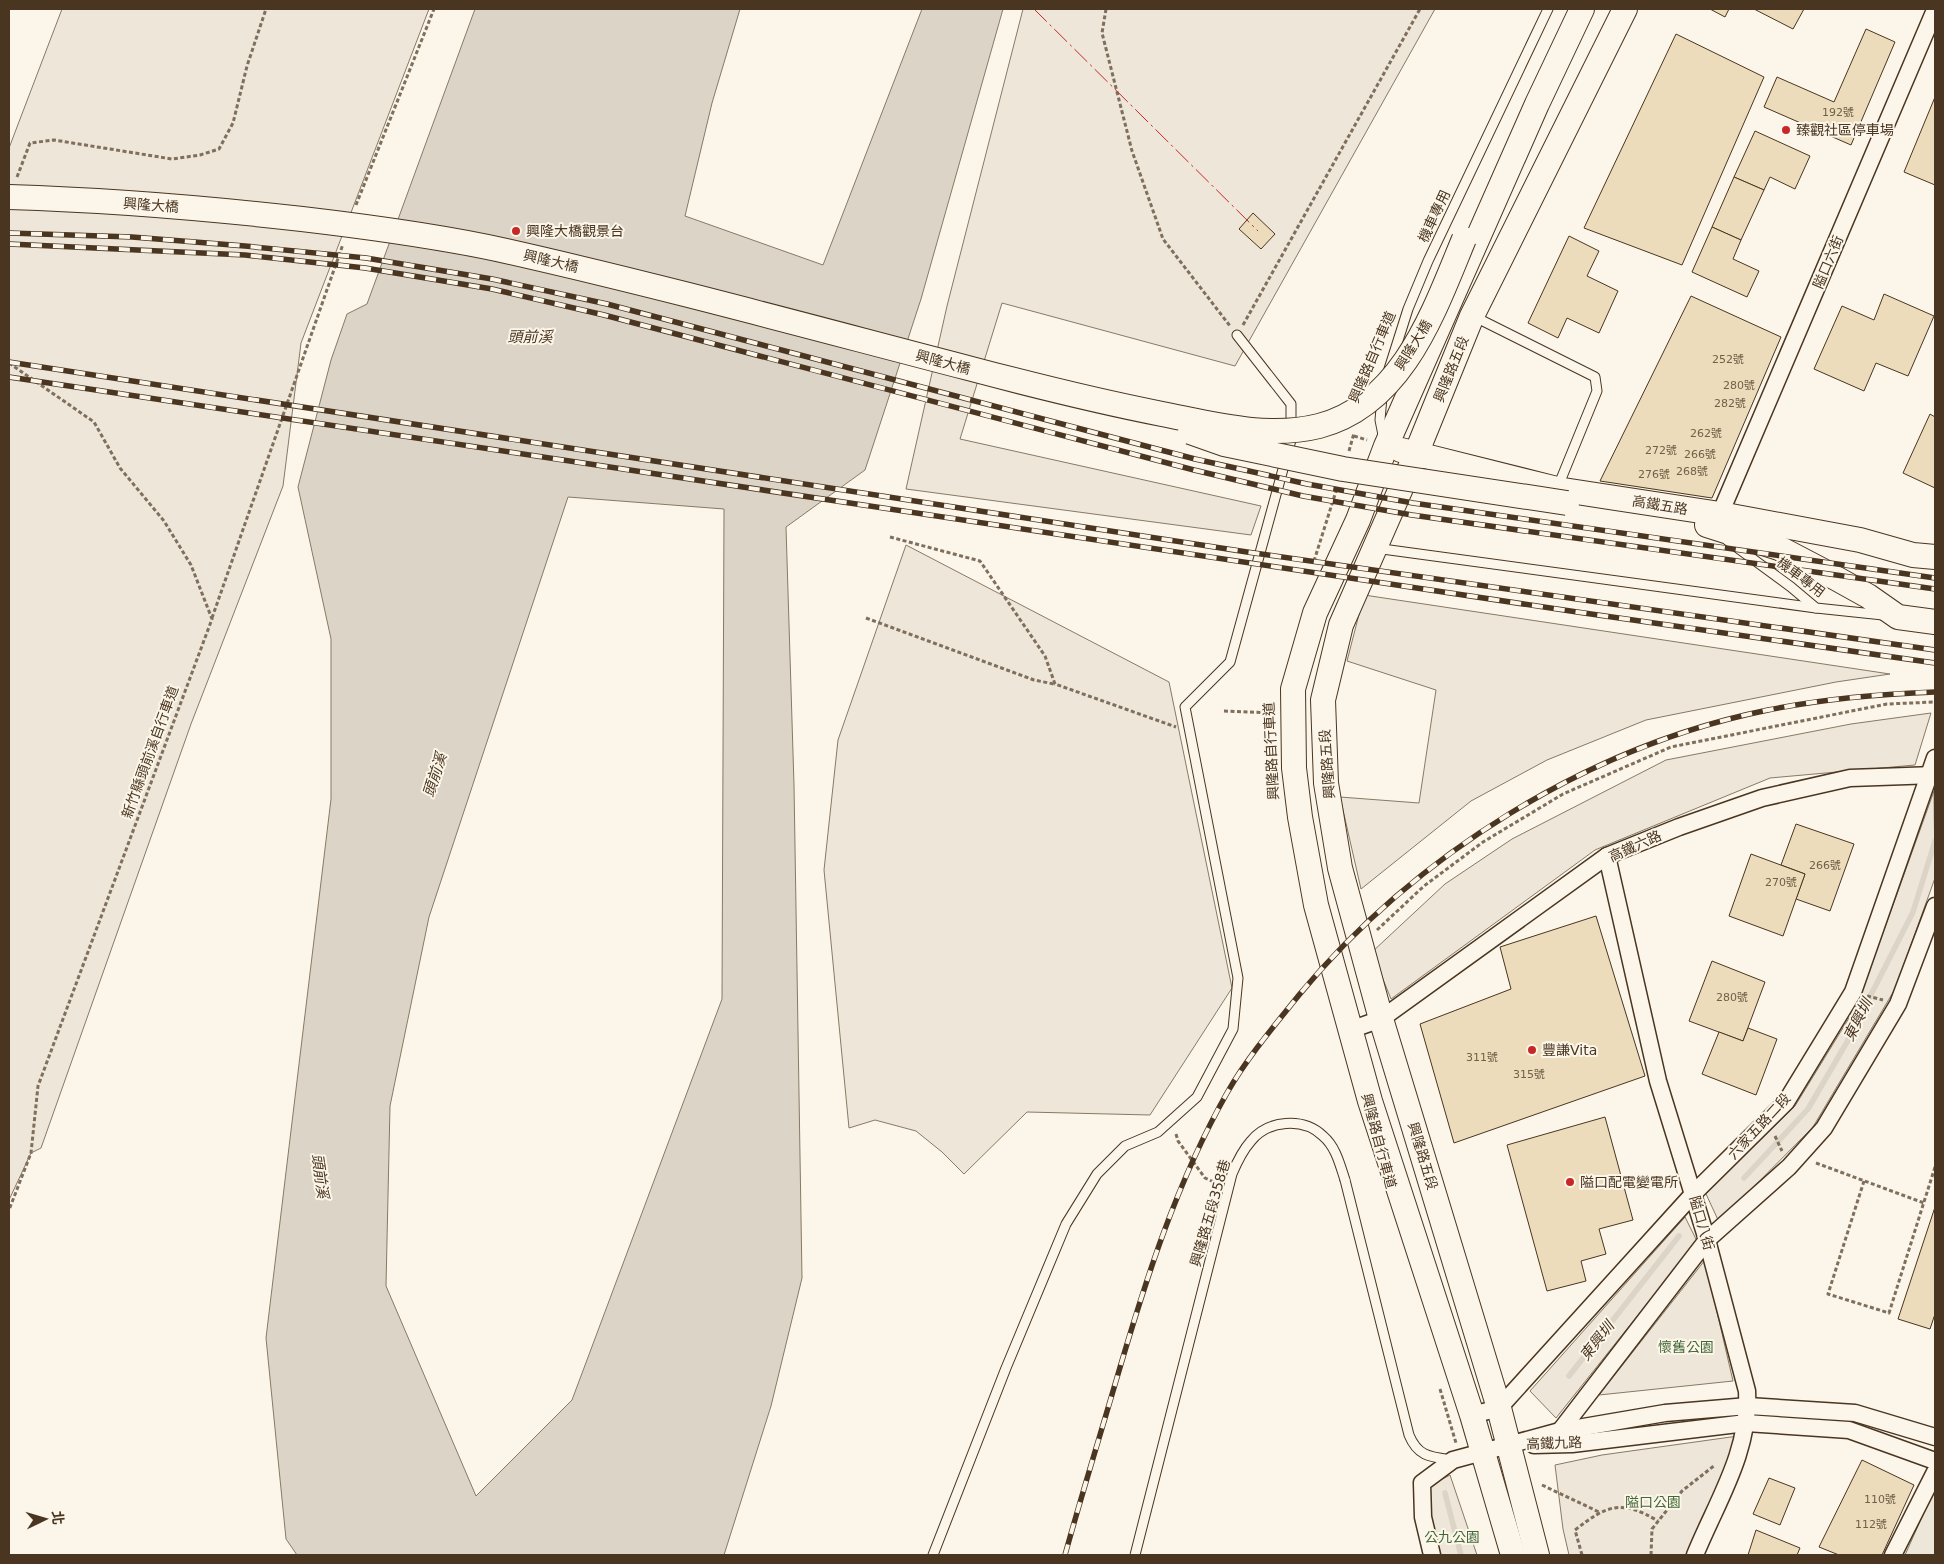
<svg xmlns="http://www.w3.org/2000/svg" width="1944" height="1564" viewBox="0 0 1944 1564" font-family="'DejaVu Sans','Noto Sans TC',sans-serif">
<rect width="100%" height="100%" fill="#fbf6e9"/>
<!-- green -->
<g fill="#ede6d9" stroke="#887966">
<path d="M62,9H429L301,343L283,486L191,724L41,1148L31,1153L9,1200V148Z"/>
<path d="M1023,9H1435L1235,366L1002,303L960,439L1261,506L1251,535L906,489L947,306Z"/>
<path d="M906,545L1169,682L1232,988L1150,1115L1027,1112L964,1174L942,1152L916,1131L875,1120L849,1128L824,870L838,740Z"/>
<path d="M1364,595L1890,674L1836,682L1646,720L1547,760L1471,801L1361,889L1340,797L1419,803L1436,690L1347,661Z"/>
<path d="M1931,713L1915,765L1770,778L1595,850L1391,999L1372,952L1445,884L1512,839L1666,760L1851,724Z"/>
<path d="M1934,791L1935,878L1895,989L1813,1127L1719,1222L1706,1194L1795,1106L1857,1005Z"/>
<path d="M1685,1217L1697,1241L1556,1418L1530,1391Z"/>
<path d="M1705,1260L1733,1381L1599,1395Z"/>
<path d="M1738,1436L1692,1555H1569L1563,1529L1555,1465L1602,1455Z"/>
<path d="M1450,1475L1477,1555H1439L1430,1519L1429,1486Z"/>
</g>
<!-- parking -->
<path fill="#ede7d9" stroke="#887966" d="M1935,1488V1555H1905Z"/>
<!-- water -->
<path fill="#dcd4c6" stroke="#887966" fill-rule="evenodd" d="M475,9H740L712,103L685,216L823,265L922,9H1003L921,299L865,470L786,527L794,785L802,1278L771,1406L724,1555H297L286,1539L266,1338L331,799V639L298,487L331,360L347,314L367,304ZM568,497L724,509L722,999L572,1400L476,1496L386,1286L390,1106L429,917Z"/>
<g fill="none" stroke-linecap="round" stroke-linejoin="round">
<!-- stream -->
<g stroke="#dcd4c6" stroke-width="5.5">
<path d="M1744,1178L1808,1109L1847,1042L1913,912L1935,841"/>
<path d="M1569,1376L1679,1236"/>
<path d="M1445,1493L1461,1555"/>
</g>
</g>
<!-- building -->
<g fill="#ecdcbc" stroke="#4a3520">
<path d="M1710,9H1729L1725,17Z"/>
<path d="M1754,9H1804L1793,29Z"/>
<path d="M1866,29L1895,42L1851,145L1764,107L1777,77L1834,102Z"/>
<path d="M1676,34L1764,77L1682,265L1584,228Z"/>
<path d="M1935,97V185L1904,172Z"/>
<path d="M1755,131L1810,156L1795,189L1770,177L1764,190L1734,177Z"/>
<path d="M1734,177L1764,190L1741,240L1712,227Z"/>
<path d="M1253,213L1275,234L1261,249L1239,229Z"/>
<path d="M1712,227L1741,240L1733,259L1759,271L1747,297L1692,272Z"/>
<path d="M1569,236L1599,251L1587,276L1618,291L1599,333L1567,318L1558,338L1528,323Z"/>
<path d="M1884,294L1934,316L1908,376L1876,363L1864,391L1814,369L1842,306L1874,320Z"/>
<path d="M1691,296L1781,337L1712,498L1600,481Z"/>
<path d="M1930,414L1935,417V488L1903,473Z"/>
<path d="M1796,824L1854,844L1830,911L1796,899L1805,874L1781,865Z"/>
<path d="M1751,854L1805,874L1783,936L1729,916Z"/>
<path d="M1596,916L1645,1076L1454,1143L1420,1024L1511,989L1500,947Z"/>
<path d="M1712,961L1765,982L1743,1041L1689,1021Z"/>
<path d="M1748,1028L1777,1039L1756,1095L1702,1074L1719,1032L1743,1041Z"/>
<path d="M1605,1117L1633,1220L1599,1229L1606,1254L1581,1261L1586,1281L1547,1291L1507,1145Z"/>
<path d="M1935,1207V1314L1930,1329L1898,1319Z"/>
<path d="M1862,1460L1914,1485L1882,1555H1839L1819,1547Z"/>
<path d="M1769,1478L1795,1488L1780,1525L1753,1514Z"/>
<path d="M1756,1530L1800,1548L1797,1555H1748Z"/>
</g>
<g fill="none" stroke-linecap="round" stroke-linejoin="round">
<!-- lane casing -->
<g stroke="#4a3520" stroke-width="11">
<g id="lane">
<path d="M1473,316L1595,377L1597,391L1557,489"/>
<path d="M1389,369L1408,309L1428,261L1548,9"/>
<path d="M1382,397L1380,420L1384,440"/>
<path d="M1727,540L1791,587L1816,608L1883,615"/>
<path d="M1375,548L1816,608"/>
<path d="M1345,1180L1409,1435C1418,1457 1431,1457 1453,1460"/>
<path d="M933,1555L1006,1368L1066,1224L1097,1174L1125,1146L1158,1132L1197,1097L1233,1029L1238,978L1185,707L1230,662L1291,440V404L1237,335"/>
</g>
</g>
<!-- street casing -->
<g stroke="#4a3520" stroke-width="19">
<g id="street">
<path d="M1720,514L1935,10"/>
<path d="M1607,856L1658,1081L1707,1240L1747,1391C1750,1452 1717,1501 1695,1555"/>
<path d="M1350,1030L1381,1019L1607,856L1679,827L1762,798L1850,778L1935,775"/>
<path d="M1472,1415L1499,1408L1694,1193L1786,1102L1853,992L1935,758"/>
<path d="M1560,1431L1707,1240L1789,1167L1824,1128L1898,1004L1935,906"/>
<path d="M1534,1445L1572,1444L1746,1423L1849,1430L1935,1461"/>
<path d="M1432,1555L1423,1517L1422,1483L1453,1460L1560,1431L1665,1413L1748,1406L1855,1413L1935,1437"/>
<path d="M1893,1555L1935,1472"/>
</g>
</g>
<!-- secondary casing -->
<g stroke="#4a3520" stroke-width="26">
<g id="secondary">
<path d="M1401,450L1557,489L1720,514L1860,540L1913,555L1935,557"/>
<path d="M1707,525L1779,548L1823,571L1868,596L1898,617L1935,622"/>
<path d="M1513,1555L1472,1415L1370,1101L1316,905L1300,817L1294,768L1293,689L1315,613L1358,520L1386,446L1537,104L1582,9"/>
<path d="M1537,1555L1499,1408L1381,1019L1340,868L1326,783L1323,700L1341,625L1416,454L1472,316L1625,9"/>
</g>
</g>
<!-- path -->
<g stroke="#7f6f5c" stroke-width="3" stroke-dasharray="4 2.5" stroke-linecap="butt">
<path d="M1106,9L1102,33L1132,151L1163,239L1230,326"/>
<path d="M17,177L30,143L54,140L172,159L200,155L219,149L233,123L247,66L266,9"/>
<path d="M356,205L434,9"/>
<path d="M1243,325L1420,9"/>
<path d="M9,363L94,422L120,468L164,521L191,565L212,619L38,1086L31,1153L9,1210"/>
<path d="M1354,436L1367,440"/>
<path d="M1349,451L1354,433"/>
<path d="M890,537L980,561L1045,656L1055,684L1176,727"/>
<path d="M1314,561L1337,488"/>
<path d="M212,618L343,244"/>
<path d="M866,618L1034,680L1054,684"/>
<path d="M1224,711L1273,713"/>
<path d="M1377,930L1424,886L1483,842L1563,794L1671,747L1887,704L1935,702"/>
<path d="M1867,996L1883,1000"/>
<path d="M1176,1134L1178,1141L1205,1178L1216,1183"/>
<path d="M1775,1136L1782,1151"/>
<path d="M1816,1163L1924,1203"/>
<path d="M1864,1181L1828,1294L1889,1313L1935,1167"/>
<path d="M1440,1389L1456,1443"/>
<path d="M1542,1485L1599,1512"/>
<path d="M1582,1555L1575,1530C1607,1505 1621,1499 1658,1521"/>
<path d="M1651,1555L1652,1529L1682,1491L1715,1465"/>
</g>
<!-- lane -->
<use href="#lane" stroke="#fbf6e9" stroke-width="9"/>
<!-- street -->
<use href="#street" stroke="#fbf6e9" stroke-width="16"/>
<!-- secondary -->
<use href="#secondary" stroke="#fbf6e9" stroke-width="24"/>
<!-- rail casing -->
<g stroke="#4a3520" stroke-width="5.5">
<g id="rail">
<path d="M9,233L132,237L245,246L366,258L492,279L607,304L1195,459L1307,484L1413,503L1935,578"/>
<path d="M9,244L245,255L365,268L492,289L604,315L1194,470L1303,496L1412,515L1935,589"/>
<path d="M9,362L1247,552L1935,650"/>
<path d="M9,377L1577,612L1935,663"/>
<path d="M1065,1555C1081,1497 1099,1439 1116,1381C1145,1282 1176,1183 1227,1093C1247,1058 1274,1026 1299,995C1415,855 1589,746 1768,710C1823,699 1879,694 1935,692"/>
</g>
</g>
<!-- rail -->
<use href="#rail" stroke="#fbf6e9" stroke-width="4" stroke-dasharray="11" stroke-linecap="butt"/>
<!-- lane-bridge casing -->
<g stroke="#4a3520" stroke-width="11" stroke-linecap="butt">
<path id="lane-bridge" d="M1135,1555L1232,1174C1237,1162 1242,1151 1251,1141C1268,1120 1303,1117 1323,1136C1336,1147 1340,1165 1345,1180"/>
</g>
<!-- secondary-bridge casing -->
<g stroke="#4a3520" stroke-width="26" stroke-linecap="butt">
<g id="secondary-bridge">
<path d="M9,197C107,200 205,208 302,219C370,227 439,236 506,251C661,286 814,328 968,368C1032,385 1096,401 1162,414C1213,424 1267,439 1319,426C1403,404 1434,311 1464,239"/>
<path d="M1190,432L1224,444L1343,469L1567,503"/>
</g>
</g>
<!-- lane-bridge -->
<use href="#lane-bridge" stroke="#fbf6e9" stroke-width="9"/>
<!-- secondary-bridge -->
<use href="#secondary-bridge" stroke="#fbf6e9" stroke-width="24"/>
<!-- power -->
<path stroke="#c62828" stroke-width="1" stroke-dasharray="18 4 2.5 4" stroke-linecap="butt" d="M1034,9L1258,231"/>
</g>
<!-- markers -->
<g fill="#c62828" stroke="#fbf6e9" stroke-width="2">
<circle cx="1786" cy="130" r="5"/>
<circle cx="516" cy="231" r="5"/>
<circle cx="1532" cy="1050" r="5"/>
<circle cx="1570" cy="1182" r="5"/>
</g>
<g text-anchor="middle" dominant-baseline="central" stroke-width="4" stroke-linejoin="round" paint-order="stroke">
<!-- number labels -->
<g font-size="11" fill="#725f47">
<text x="1838" y="112">192號</text>
<text x="1728" y="359">252號</text>
<text x="1739" y="385">280號</text>
<text x="1730" y="403">282號</text>
<text x="1706" y="433">262號</text>
<text x="1661" y="450">272號</text>
<text x="1700" y="454">266號</text>
<text x="1692" y="471">268號</text>
<text x="1654" y="474">276號</text>
<text x="1825" y="865">266號</text>
<text x="1781" y="882">270號</text>
<text x="1732" y="997">280號</text>
<text x="1482" y="1057">311號</text>
<text x="1529" y="1074">315號</text>
<text x="1880" y="1499">110號</text>
<text x="1871" y="1524">112號</text>
</g>
<!-- poi labels -->
<g font-size="14" fill="#4a3520" stroke="#fbf6e9" text-anchor="start">
<text x="1796" y="130">臻觀社區停車場</text>
<text x="526" y="231">興隆大橋觀景台</text>
<text x="1542" y="1050">豐謙Vita</text>
<text x="1580" y="1182">隘口配電變電所</text>
</g>
<!-- street labels -->
<g font-size="14" fill="#4a3520" stroke="#fbf6e9">
<text transform="translate(151 205) rotate(4)">興隆大橋</text>
<text transform="translate(1434 216) rotate(-65)">機車專用</text>
<text transform="translate(551 261) rotate(13)">興隆大橋</text>
<text transform="translate(1828 262) rotate(-67)">隘口六街</text>
<text transform="translate(1413 345) rotate(-58)">興隆大橋</text>
<text transform="translate(1372 357) rotate(-67)">興隆路自行車道</text>
<text transform="translate(943 362) rotate(15)">興隆大橋</text>
<text transform="translate(1451 369) rotate(-68)">興隆路五段</text>
<text transform="translate(1660 505) rotate(9)">高鐵五路</text>
<text transform="translate(1801 577) rotate(37)">機車專用</text>
<text transform="translate(1271 751) rotate(-93)">興隆路自行車道</text>
<text transform="translate(150 752) rotate(-70)">新竹縣頭前溪自行車道</text>
<text transform="translate(1327 764) rotate(-94)">興隆路五段</text>
<text transform="translate(1635 846) rotate(-24)">高鐵六路</text>
<text transform="translate(1759 1126) rotate(-47)">六家五路二段</text>
<text transform="translate(1379 1141) rotate(75)">興隆路自行車道</text>
<text transform="translate(1423 1156) rotate(73)">興隆路五段</text>
<text transform="translate(1210 1213) rotate(-74)">興隆路五段358巷</text>
<text transform="translate(1702 1223) rotate(74)">隘口八街</text>
<text transform="translate(1554 1443) rotate(-2)">高鐵九路</text>
</g>
<!-- park labels -->
<g font-size="14" fill="#436837" stroke="#fbf6e9">
<text x="1686" y="1347">懷舊公園</text>
<text x="1653" y="1502">隘口公園</text>
<text x="1452" y="1537">公九公園</text>
</g>
<!-- water labels -->
<g font-size="15" font-style="italic" fill="#4a3520" stroke="#fbf6e9">
<text x="530" y="337">頭前溪</text>
<text transform="translate(435 775) rotate(-72)">頭前溪</text>
<text transform="translate(1858 1020) rotate(-63)">東興圳</text>
<text transform="translate(320 1176) rotate(82)">頭前溪</text>
<text transform="translate(1597 1341) rotate(-52)">東興圳</text>
</g>
</g>
<!-- border -->
<rect width="1944" height="1564" fill="none" stroke="#4a3520" stroke-width="20"/>
<!-- north arrow -->
<g transform="translate(45 1519) rotate(85)" stroke="#fbf6e9" stroke-width="4" paint-order="stroke">
<path d="M0-4L9 19L0 12L-9 19Z" fill="#4a3520"/>
<text y="-8" font-size="14" font-weight="bold" text-anchor="middle" fill="#4a3520">北</text>
</g>
</svg>
